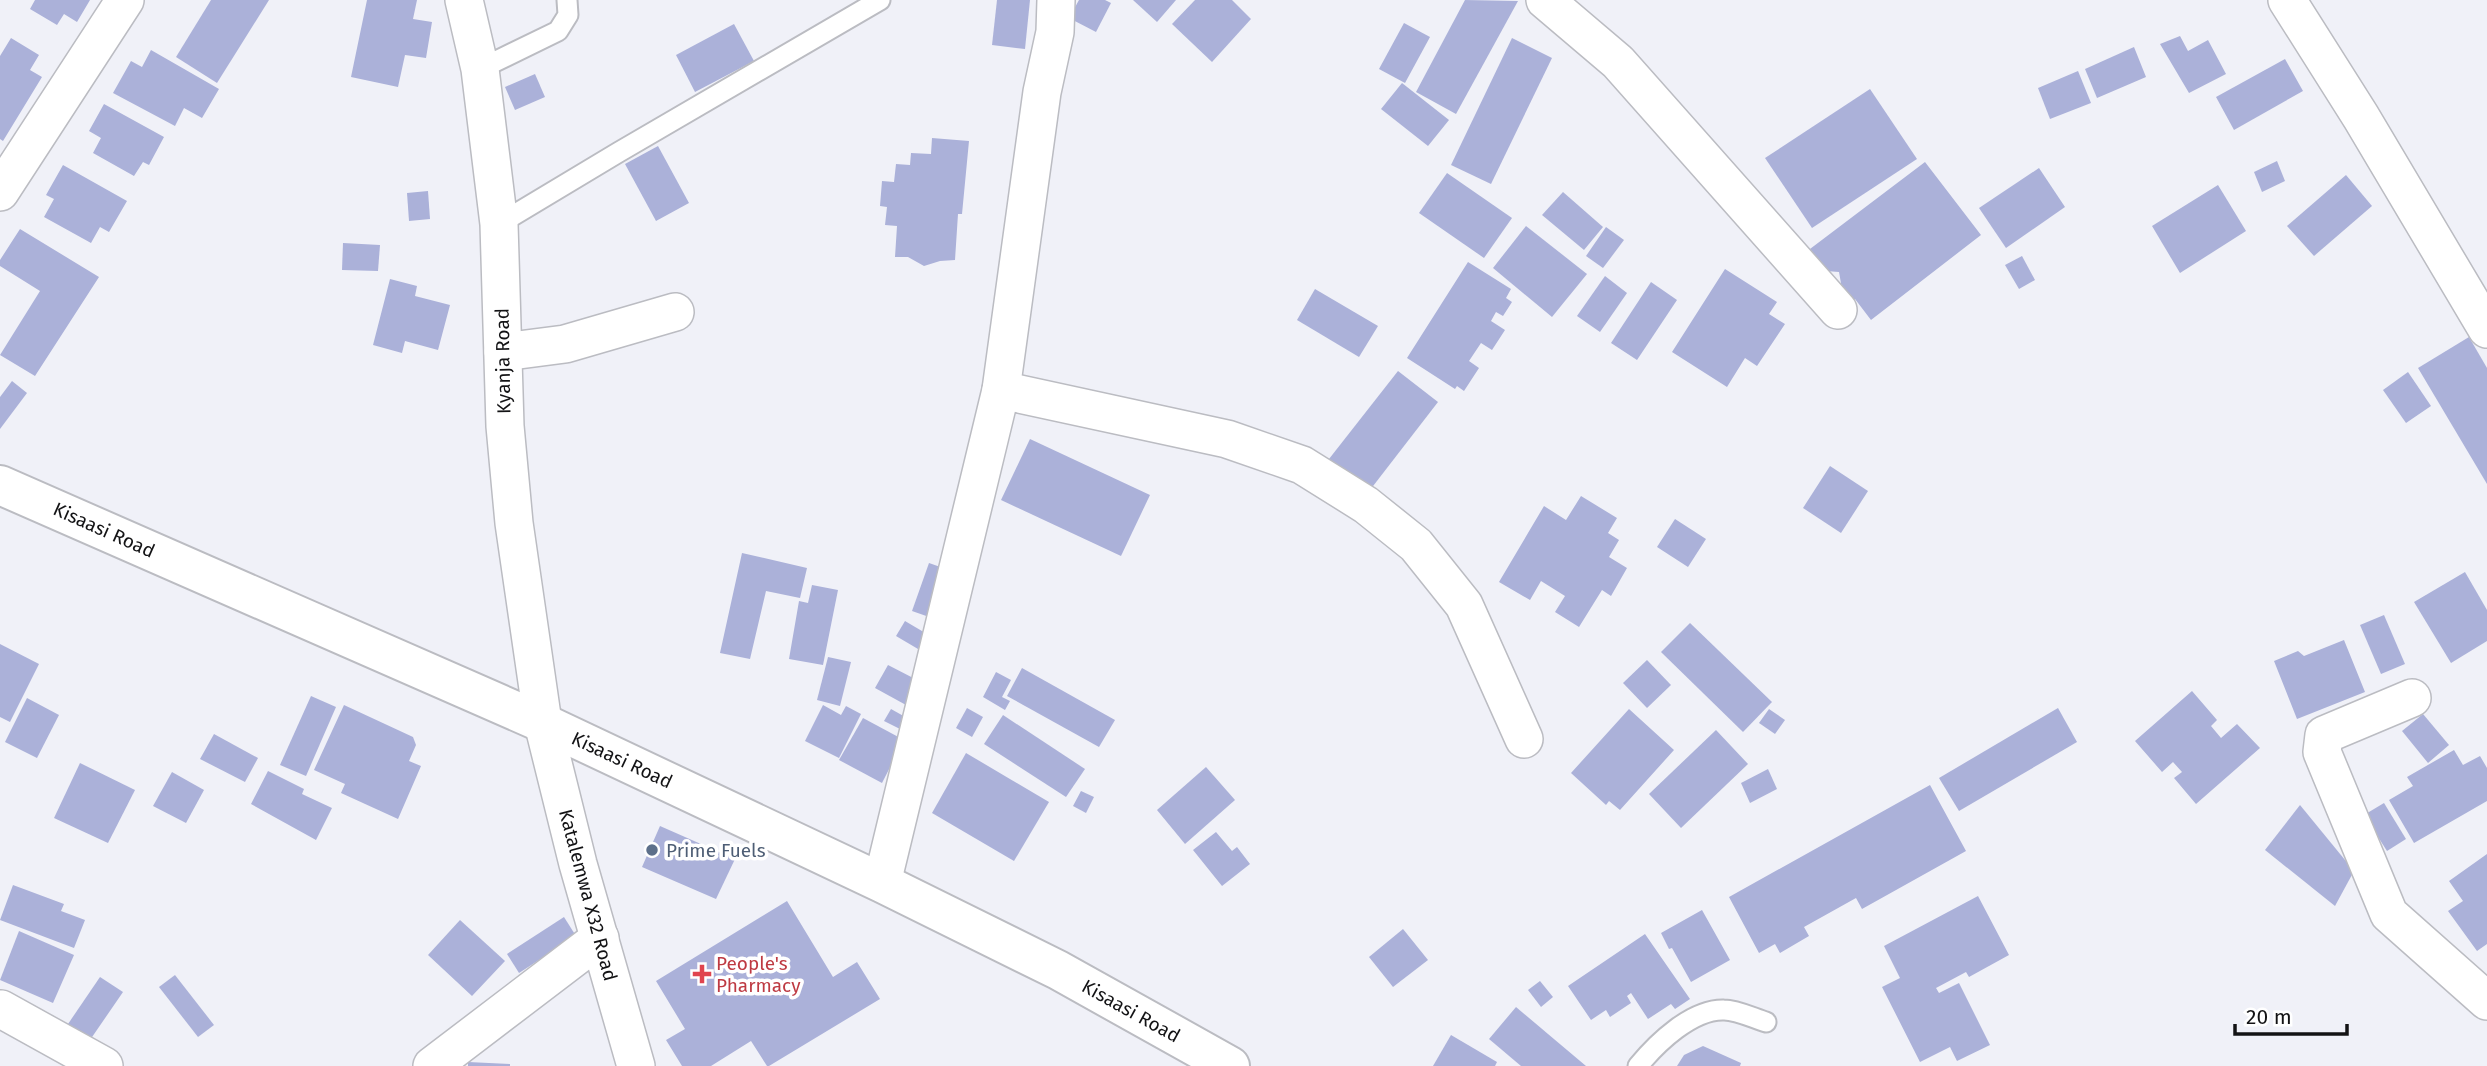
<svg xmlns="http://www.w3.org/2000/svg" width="2487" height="1066" viewBox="0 0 2487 1066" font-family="'Fira Sans',sans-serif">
<rect width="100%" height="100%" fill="#f0f1f8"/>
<!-- building -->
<g fill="#abb1d9">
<path d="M35,0H90L77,22L64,14L57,25L30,9Z"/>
<path d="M211,0H269L217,83L176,57Z"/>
<path d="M367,0H417L413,19L432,22L426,58L405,55L398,87L351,77Z"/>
<path d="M997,0H1030L1025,49L992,45Z"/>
<path d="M1079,0H1105L1111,3L1096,32L1069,18Z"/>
<path d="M1133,0H1176L1157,22Z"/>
<path d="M1195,0H1232L1251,19L1212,62L1172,24Z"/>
<path d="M1465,0L1518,1L1456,114L1416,92Z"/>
<path d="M1404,23L1430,37L1405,83L1379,69Z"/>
<path d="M734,24L754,61L695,92L676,55Z"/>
<path d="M2180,36L2188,51L2208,40L2226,74L2189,93L2160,44Z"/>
<path d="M11,38L39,55L30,70L42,77L3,141L0,139V56Z"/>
<path d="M1512,38L1552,58L1491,184L1451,165Z"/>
<path d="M2134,47L2146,77L2097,98L2085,69Z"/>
<path d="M151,50L219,89L202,118L184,108L175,126L113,93L131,61L142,67Z"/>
<path d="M2285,59L2303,91L2234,130L2216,97Z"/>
<path d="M2078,71L2091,103L2050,119L2038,88Z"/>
<path d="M535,74L545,97L515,110L505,87Z"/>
<path d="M1402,83L1449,120L1428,146L1381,109Z"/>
<path d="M1870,89L1917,159L1812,228L1765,158Z"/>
<path d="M104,104L164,137L149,165L143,162L134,176L93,153L101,138L89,131Z"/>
<path d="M932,138L969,141L962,214H958L955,260L940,261L924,266L908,257H895L897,226L885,225L887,207L880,206L882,181L894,182L896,164L910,165L911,153L931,154Z"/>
<path d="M658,146L689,203L656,221L625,164Z"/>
<path d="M2277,161L2285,181L2262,192L2254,172Z"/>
<path d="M1925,162L1981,235L1871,320L1855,299L1845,306L1839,272L1813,270L1806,252Z"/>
<path d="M63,165L127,201L109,232L100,227L91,243L44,217L54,199L46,195Z"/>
<path d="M2039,168L2065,207L2006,248L1979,208Z"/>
<path d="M1447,173L1512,218L1484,258L1419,213Z"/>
<path d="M2346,175L2372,206L2314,256L2287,226Z"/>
<path d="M2218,185L2246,231L2180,273L2152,226Z"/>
<path d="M428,191L430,219L409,221L407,193Z"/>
<path d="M1563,192L1603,227L1584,250L1542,215Z"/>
<path d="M1526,226L1587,274L1552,317L1493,268Z"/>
<path d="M1606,227L1624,240L1603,268L1586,256Z"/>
<path d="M20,229L99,277L35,376L0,355L40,291L0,266V260Z"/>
<path d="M343,243L380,245L378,271L342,270Z"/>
<path d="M2022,256L2035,280L2019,289L2005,265Z"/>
<path d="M1468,262L1511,289L1506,298L1512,302L1503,316L1496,312L1491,321L1505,330L1492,350L1481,343L1469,361L1479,368L1464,391L1457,386L1455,389L1407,358Z"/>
<path d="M1725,269L1777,302L1769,314L1785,324L1757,366L1745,358L1727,387L1672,352Z"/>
<path d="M1605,276L1627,293L1600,332L1577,316Z"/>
<path d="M390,279L417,286L415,296L450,305L438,350L405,341L402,353L373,345Z"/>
<path d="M1651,282L1677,300L1637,360L1611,343Z"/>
<path d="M1315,289L1378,326L1359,357L1297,320Z"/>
<path d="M2469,337L2487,368V484L2418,368Z"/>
<path d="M1398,371L1438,402L1370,490L1329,459Z"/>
<path d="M2408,372L2431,406L2406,423L2383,390Z"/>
<path d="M12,381L27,393L0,429V397Z"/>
<path d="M1030,439L1150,495L1121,556L1001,500Z"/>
<path d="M1830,466L1868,491L1841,533L1803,508Z"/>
<path d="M1581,496L1617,518L1608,533L1619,540L1609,557L1627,568L1611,596L1602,590L1579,627L1555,612L1565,596L1541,581L1530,600L1499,582L1544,506L1566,520Z"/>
<path d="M1675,519L1706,539L1688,567L1657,547Z"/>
<path d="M742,553L807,568L800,598L766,591L750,659L720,653Z"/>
<path d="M929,563L949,570L932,618L912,611Z"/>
<path d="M2465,572L2487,610V641L2451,663L2414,602Z"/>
<path d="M812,585L838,590L823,665L789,659L799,601L808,603Z"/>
<path d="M2384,615L2405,664L2381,674L2360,625Z"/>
<path d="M905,621L927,634L918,649L896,636Z"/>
<path d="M1690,623L1772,702L1743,732L1661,652Z"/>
<path d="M2344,640L2365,692L2297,719L2274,661L2298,651L2304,656Z"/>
<path d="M0,644L39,664L10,722L0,717Z"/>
<path d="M828,657L851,662L840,706L817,700Z"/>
<path d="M1647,660L1671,685L1647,708L1623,683Z"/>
<path d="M888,665L919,681L906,705L875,688Z"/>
<path d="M1022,668L1115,720L1099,747L1007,696Z"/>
<path d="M996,672L1011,680L1002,697L1010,701L1005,710L983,697Z"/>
<path d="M2192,691L2217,720L2211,726L2221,738L2237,724L2260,748L2196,804L2174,778L2182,772L2173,762L2162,772L2135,741Z"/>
<path d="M311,696L336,707L306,776L280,765Z"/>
<path d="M27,698L59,715L37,758L5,742Z"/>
<path d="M344,705L413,737L416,745L409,761L421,766L398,819L341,793L345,784L314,770Z"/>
<path d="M823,705L841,715L846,706L861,714L839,758L805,741Z"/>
<path d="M967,708L983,717L972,737L956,728Z"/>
<path d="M2058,708L2077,742L1959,811L1939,778Z"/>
<path d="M891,709L916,723L910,734L884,721Z"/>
<path d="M1629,709L1674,750L1620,810L1609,801L1606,805L1571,773Z"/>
<path d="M1769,709L1785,720L1775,734L1759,723Z"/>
<path d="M2423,714L2449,745L2428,763L2402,731Z"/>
<path d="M1003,715L1085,769L1066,797L984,744Z"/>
<path d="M863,718L904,740L882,783L839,760Z"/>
<path d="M1716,730L1748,764L1681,828L1649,794Z"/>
<path d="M214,734L258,758L245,782L200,759Z"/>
<path d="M2454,750L2463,765L2480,756L2487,768V801L2414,843L2389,800L2413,786L2407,777Z"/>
<path d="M966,753L1049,802L1014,861L932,813Z"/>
<path d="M80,763L135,790L108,843L54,818Z"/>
<path d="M1206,767L1235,800L1185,844L1157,810Z"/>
<path d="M1768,769L1777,789L1750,803L1741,783Z"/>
<path d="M268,771L304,789L302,794L332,808L316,840L251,804Z"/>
<path d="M172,772L204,790L186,823L153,806Z"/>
<path d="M1930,785L1966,851L1862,909L1856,898L1804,927L1809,936L1780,953L1775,944L1759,953L1729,897Z"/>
<path d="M1081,791L1094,797L1086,813L1073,806Z"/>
<path d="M2384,803L2406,839L2387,851L2364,815Z"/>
<path d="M2300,805L2354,871L2335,906L2265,850Z"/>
<path d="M660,826L735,859L716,899L642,867Z"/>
<path d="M1216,832L1232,851L1237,847L1250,864L1222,886L1193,850Z"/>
<path d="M2487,854V944L2477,951L2448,911L2463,901L2449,881Z"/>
<path d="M13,885L64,904L61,911L85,920L74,948L0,920Z"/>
<path d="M1978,896L2009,955L1969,977L1966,972L1936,988L1939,993L1959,983L1990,1045L1957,1061L1950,1047L1920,1062L1882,987L1900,978L1884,946Z"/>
<path d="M787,901L833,977L857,962L880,999L769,1066H767L751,1041L711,1066H682L666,1040L685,1029L656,981Z"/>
<path d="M1702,910L1730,960L1691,982L1672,948L1669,949L1661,933Z"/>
<path d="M564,917L576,936L519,973L507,954Z"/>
<path d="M460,920L505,961L472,996L428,955Z"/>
<path d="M1403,929L1428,960L1393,987L1369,957Z"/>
<path d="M19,931L74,955L53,1003L0,980Z"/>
<path d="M1645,934L1690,999L1675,1009L1671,1004L1648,1019L1631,993L1627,996L1631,1003L1610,1017L1606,1010L1591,1020L1568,986Z"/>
<path d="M175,975L214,1025L198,1037L159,987Z"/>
<path d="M100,977L123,992L90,1040L68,1024Z"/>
<path d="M1540,981L1553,997L1541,1007L1528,990Z"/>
<path d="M1516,1007L1586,1066H1521L1489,1039Z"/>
<path d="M1451,1035L1497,1062L1495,1066H1433Z"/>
<path d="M1703,1046L1741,1063L1740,1066H1677L1684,1055Z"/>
<path d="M468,1062L510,1064V1066H468Z"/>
</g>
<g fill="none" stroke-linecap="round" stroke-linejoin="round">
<!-- service casing -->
<g stroke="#bbbcc2" stroke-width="23">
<g id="service">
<path d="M480,69L558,31L568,15L567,0"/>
<path d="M499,224L619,152L880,0"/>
<path d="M1638,1066C1657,1043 1692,1009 1724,1010C1737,1010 1753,1018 1766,1022"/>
</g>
</g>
<!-- minor casing -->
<g stroke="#bbbcc2" stroke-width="40">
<g id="minor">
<path d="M464,0L480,69L499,224L505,426L514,523L543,723L578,864L636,1066"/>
<path d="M1545,0L1618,62L1838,310"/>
<path d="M2287,0L2361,117L2487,329"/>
<path d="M0,192L125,0"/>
<path d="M503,352L565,344L675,312"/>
<path d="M1001,390L1227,439L1302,465L1366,505L1416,545L1464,605L1524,739"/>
<path d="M2412,698L2324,735L2322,752L2389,914L2487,1001"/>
<path d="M882,883L1001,390L1042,92L1055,32L1056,0"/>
<path d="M1,1009L104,1066"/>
<path d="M432,1066L600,938"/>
</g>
</g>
<!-- secondary casing -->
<g stroke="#bbbcc2" stroke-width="42">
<path id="secondary" d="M0,485L543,723L882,883L1058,970L1230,1066"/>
</g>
<!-- service -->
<use href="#service" stroke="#fff" stroke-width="19"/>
<!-- minor -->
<use href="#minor" stroke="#fff" stroke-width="37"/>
<!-- secondary -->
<use href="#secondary" stroke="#fff" stroke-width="38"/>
</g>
<!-- markers -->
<circle fill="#5c6f8a" stroke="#fff" stroke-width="2.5" cx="652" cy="850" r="7"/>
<path fill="#e0444e" stroke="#fff" stroke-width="2.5" d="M698.5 963.5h7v7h7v7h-7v7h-7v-7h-7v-7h7z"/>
<g text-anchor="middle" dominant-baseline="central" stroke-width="7" stroke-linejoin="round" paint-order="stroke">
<!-- street labels -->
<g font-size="19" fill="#131315" stroke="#fff">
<text transform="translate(503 361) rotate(-91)">Kyanja Road</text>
<text transform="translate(104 530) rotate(24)">Kisaasi Road</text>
<text transform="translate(622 760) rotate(25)">Kisaasi Road</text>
<text transform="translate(588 895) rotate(75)">Katalemwa X32 Road</text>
<text transform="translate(1131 1011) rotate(29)">Kisaasi Road</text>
</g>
<!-- service labels -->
<g font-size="19" fill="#4e5e75" stroke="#fff" text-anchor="start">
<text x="666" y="850">Prime Fuels</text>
</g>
<!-- health labels -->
<g font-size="19" fill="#be3a42" stroke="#fff" text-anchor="start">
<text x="716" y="963">People's<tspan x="716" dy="22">Pharmacy</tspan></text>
</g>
</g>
<!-- scale -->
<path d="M2235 1024v10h112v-10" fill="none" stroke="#131315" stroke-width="3.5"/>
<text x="2246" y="1024" font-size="21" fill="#131315" stroke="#ffffff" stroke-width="5" paint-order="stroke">20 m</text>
</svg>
